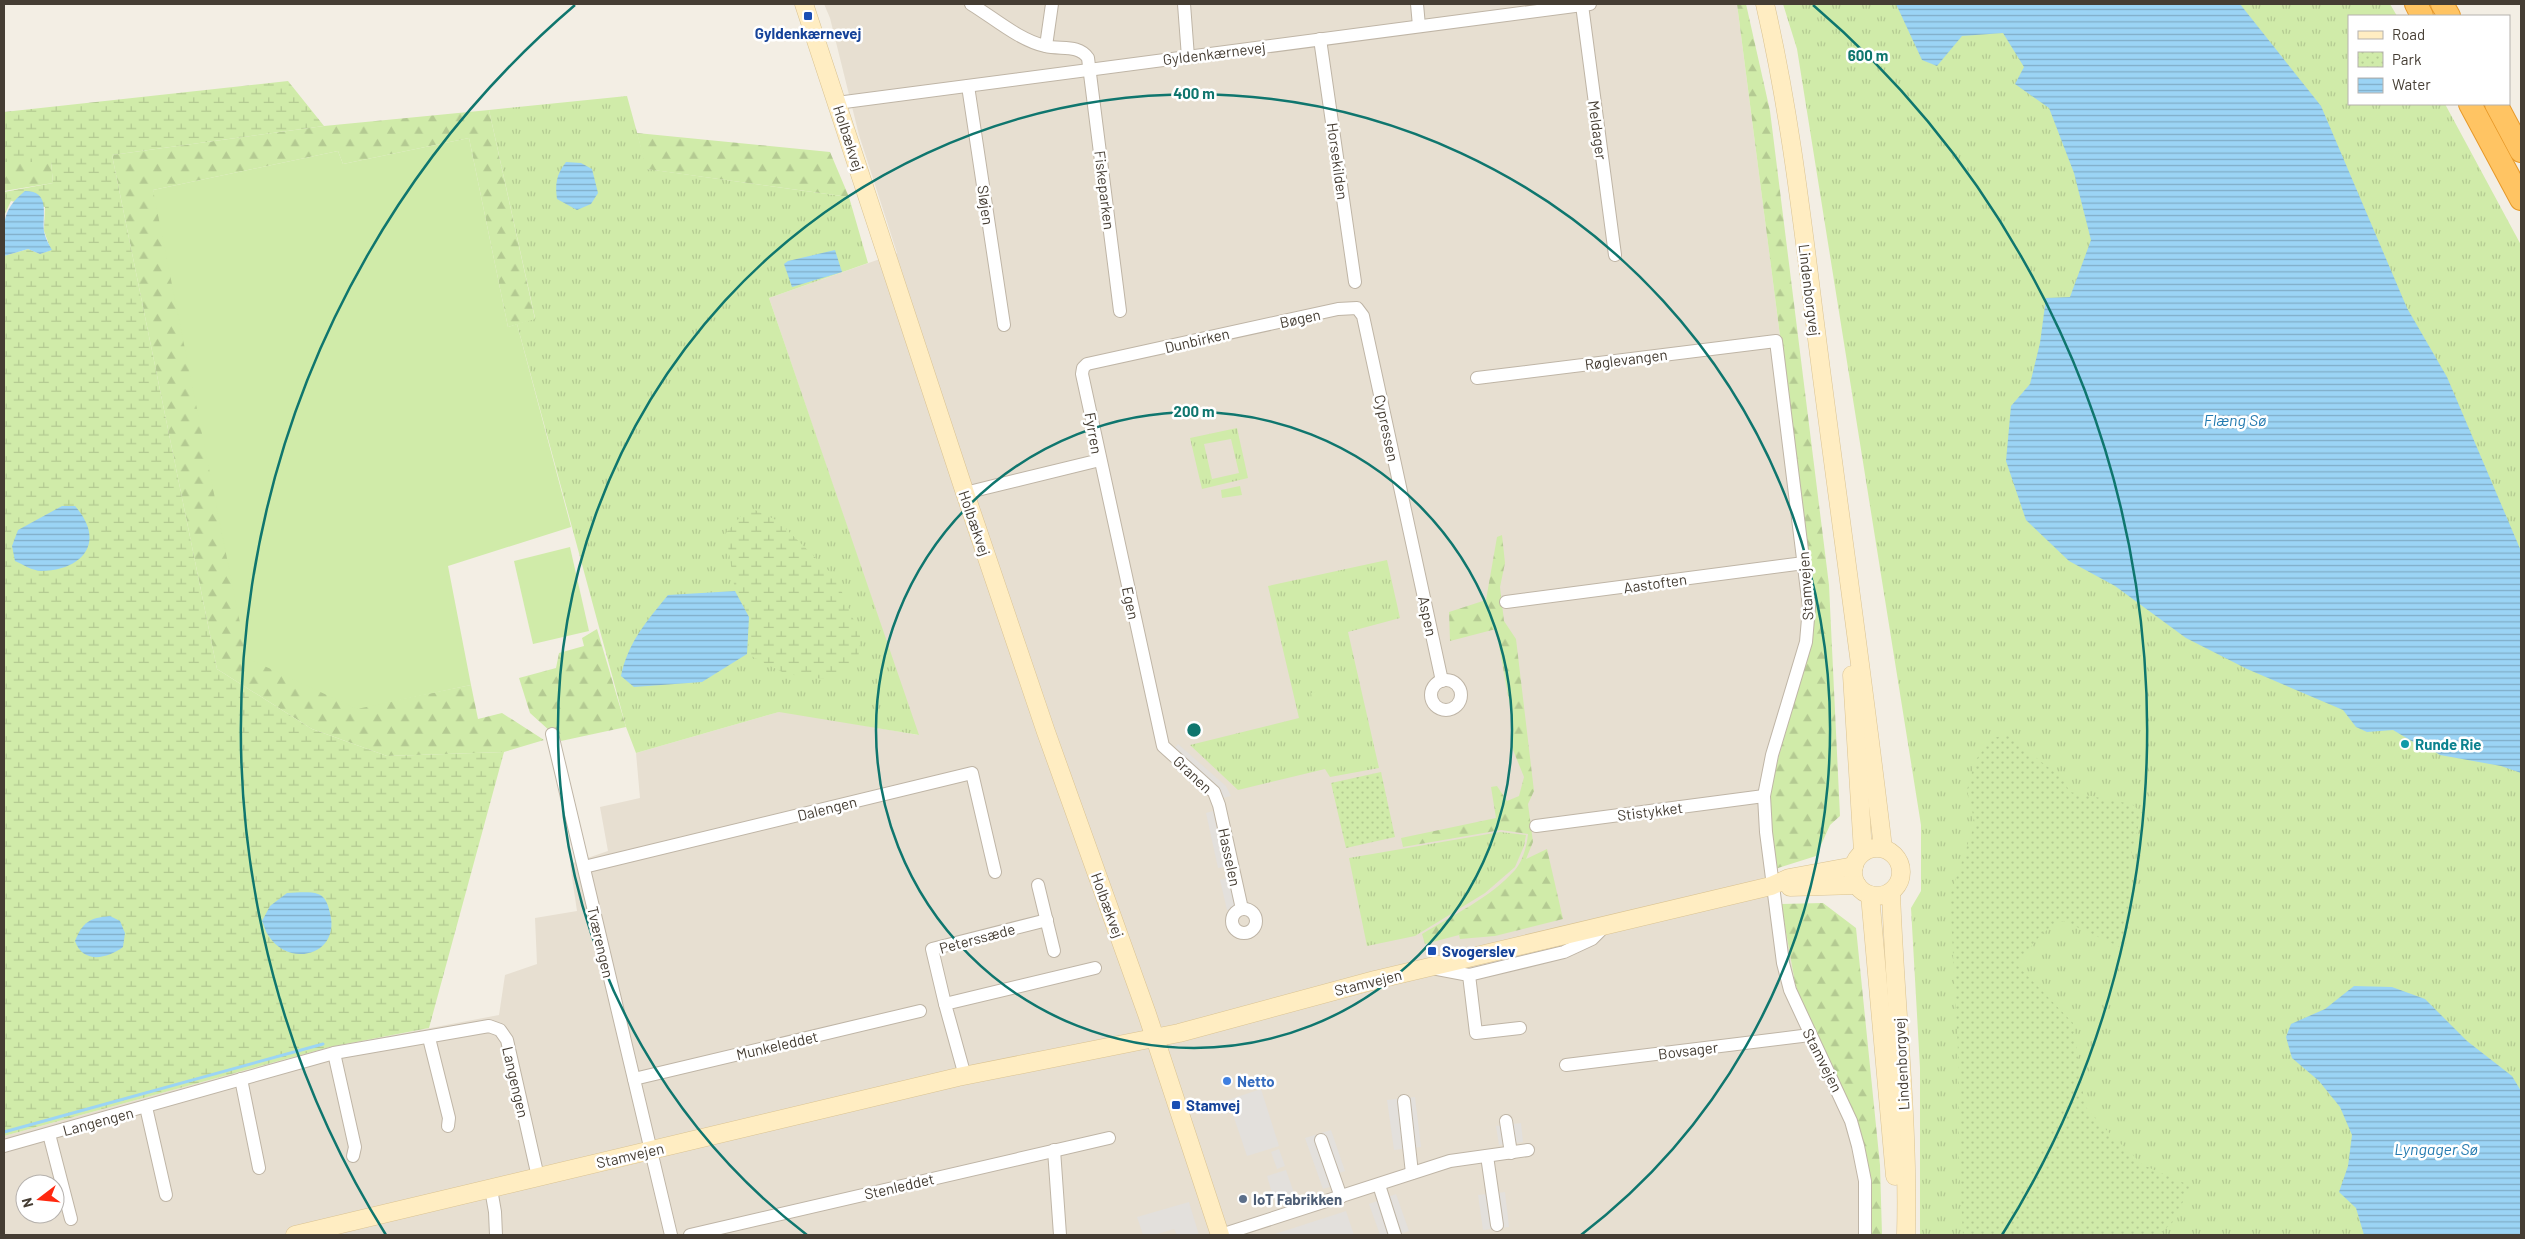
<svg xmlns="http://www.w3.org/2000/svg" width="2525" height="1239" viewBox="0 0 2525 1239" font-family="Barlow,sans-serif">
<defs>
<pattern id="grass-tufts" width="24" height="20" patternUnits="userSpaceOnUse" patternTransform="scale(1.25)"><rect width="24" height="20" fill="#d0eba9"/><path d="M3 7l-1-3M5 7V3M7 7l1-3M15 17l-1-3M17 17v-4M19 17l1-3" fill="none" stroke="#b4ca92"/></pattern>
<pattern id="forest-firs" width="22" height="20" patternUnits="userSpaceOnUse" patternTransform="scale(1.25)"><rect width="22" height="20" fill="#d0eba9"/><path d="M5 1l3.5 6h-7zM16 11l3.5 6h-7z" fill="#b4ca92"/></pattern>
<pattern id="wetland-marsh" width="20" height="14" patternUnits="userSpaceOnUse" patternTransform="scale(1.25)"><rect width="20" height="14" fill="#d0eba9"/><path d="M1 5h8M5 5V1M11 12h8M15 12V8" fill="none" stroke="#b4ca92"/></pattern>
<pattern id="park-dots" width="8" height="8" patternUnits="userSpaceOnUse" patternTransform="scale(1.25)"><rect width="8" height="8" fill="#d0eba9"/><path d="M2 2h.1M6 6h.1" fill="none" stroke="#b4ca92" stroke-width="1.8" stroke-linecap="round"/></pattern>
<pattern id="water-rules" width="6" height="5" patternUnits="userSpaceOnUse" patternTransform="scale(1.25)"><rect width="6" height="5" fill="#9bd4f5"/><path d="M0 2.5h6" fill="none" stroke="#80adc7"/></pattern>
</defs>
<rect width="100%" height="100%" fill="#f3eee4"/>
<!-- residential -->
<path fill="#e7dfd1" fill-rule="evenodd" d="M824,4H1737L1815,606L1812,642L1775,869L1795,983L1856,1123L1867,1235H4V1136L330,1047L499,1015L505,975L537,964L535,918L577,911L570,864L608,851L600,807L640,798L636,753L782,711L918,735L769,298L897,253L859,135L830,18ZM25,1184H55V1214H25Z"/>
<!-- grass -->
<g fill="url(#grass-tufts)" fill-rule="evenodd">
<path d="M1783,4H2390L2397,16H2349V104H2445L2521,245V1235H1920V1068L1911,908L1921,891V825L1797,49Z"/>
<path d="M627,96L647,169L849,197L868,263L769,298L919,735L779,712L636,753L626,727L517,324L535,318L489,110Z"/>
<path d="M1237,428L1248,478L1202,489L1190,438ZM1231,439L1239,473L1212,479L1204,444Z"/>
<path d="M1387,560L1400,618L1348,632L1379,768L1330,777L1325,769L1238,790L1190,745L1299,718L1268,586Z"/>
<path d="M1500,832L1526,835L1524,846L1515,867L1485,893L1415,936L1367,946L1349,858Z"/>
</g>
<!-- forest -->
<g fill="url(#forest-firs)">
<path d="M1737,4H1746L1770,111L1829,585L1840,816L1830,825L1816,856L1775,869L1770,826L1771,783L1812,642L1815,606Z"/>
<path d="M489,110L535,319L508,327L469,138L343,164L338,151L153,190L357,708L471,685L478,719L502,713L544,740L504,752L387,756L312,729L217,669L112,155L324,126Z"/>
<path d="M637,133L830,152L849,197L646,169Z"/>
<path d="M4,162H51L53,183L4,191Z"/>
<path d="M1502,535L1505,563L1500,587L1504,621L1516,639L1534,791L1528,804L1533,842L1526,859L1547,849L1563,919L1495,936L1460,939L1459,935L1425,944L1422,934C1453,915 1490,898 1515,870C1523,861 1527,845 1528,834L1501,830L1403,847L1401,838L1496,818L1491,787L1497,786L1507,801L1519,796L1524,777L1511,745V712L1496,629L1450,641L1449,612L1486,600L1497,537Z"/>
<path d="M597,629L626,727L561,741L530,713L519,678L556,668L559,653L584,646L582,638Z"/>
<path d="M1823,903L1856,928L1880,1165L1882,1235H1867V1165L1813,1035L1795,983L1781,904Z"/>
</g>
<!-- wetland -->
<g fill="url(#wetland-marsh)">
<path d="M288,81L324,126L112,155L217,669L312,729L387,756L504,752L429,1028L330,1047L4,1136V256L28,249L40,254L51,250L44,231L45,207L11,201L4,216V192L53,183L51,162H4V112Z"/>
<path d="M749,507L778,521L836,578L860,635L858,663L831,680L786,674L747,654L749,617L735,591L726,533Z"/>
</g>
<!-- park -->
<g fill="url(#park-dots)">
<path d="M2007,735L2062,778L2070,792L2131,804L2142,812L2129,863L2131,915L2124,949L2064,921C2042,928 2030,948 2017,965L2073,1023L2085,1106L2100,1124L2143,1165L2191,1186L2172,1223L2158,1235H1963L1959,1167V1071L1950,896L1975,823L1967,790L1975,761L1992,738Z"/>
<path d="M1381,772L1395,837L1346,848L1331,783Z"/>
</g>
<!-- pitch -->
<g fill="#d0eba9">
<path d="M469,138L508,327L517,324L571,527L448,566L471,685L357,709L247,658L153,190L338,151L343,164Z"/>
<path d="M1240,486L1242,495L1222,498L1221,490Z"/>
<path d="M570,547L589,631L533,644L514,561Z"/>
<path d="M1327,689L1328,696L1312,700L1311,693Z"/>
</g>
<!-- parking -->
<g fill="#e3e0dc">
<path d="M1178,744L1226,786L1231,796L1223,798L1172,751Z"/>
<path d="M1213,811L1225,867L1218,868L1206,813Z"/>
<path d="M1228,878L1236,908L1227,910L1220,880Z"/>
<path d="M1261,1089L1279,1146L1247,1156L1228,1100Z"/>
<path d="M1415,1097L1421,1147L1394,1150L1387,1100Z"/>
<path d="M1521,1123L1523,1142L1499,1145L1496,1126Z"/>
<path d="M1331,1130L1345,1171L1336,1174L1339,1184L1323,1189L1305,1138Z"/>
<path d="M1279,1149L1285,1166L1277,1169L1271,1152Z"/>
<path d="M1286,1170L1294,1193L1274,1200L1267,1176Z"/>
<path d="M1505,1192L1509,1227L1483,1230L1478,1195Z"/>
<path d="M1396,1194L1409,1231L1397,1235H1380L1369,1204Z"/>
<path d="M1189,1202L1199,1235H1177L1174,1229L1154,1235H1143L1137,1217Z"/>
<path d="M1346,1211L1354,1235H1272Z"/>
</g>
<!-- water -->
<g fill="url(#water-rules)">
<path d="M1896,4H2240L2321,106L2407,308L2447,377L2521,551V773L2501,766L2440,755L2422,743H2415L2393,730L2367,732L2356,727L2343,710L2247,669L2186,638L2115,586L2069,561L2026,520L2006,461L2011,406L2030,384L2040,343L2046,298L2070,297L2091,240L2074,173L2049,108L2015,84L2024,67L2003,33L1962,36L1937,66L1922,60Z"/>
<path d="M566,162L581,163L592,169L598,193L591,204L577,210L557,199C555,184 556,175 566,162Z"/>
<path d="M25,191C51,191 42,215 44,231C45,238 49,244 52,250L40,254L28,249L4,256C4,225 0,211 25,191Z"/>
<path d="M835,250L842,272L792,287L784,264L788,261Z"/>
<path d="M62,506H75C106,541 84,570 41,571C33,571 22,564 15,561L12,546L18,530Z"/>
<path d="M735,591L749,617L747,654L702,682L634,687L621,676C628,642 647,621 668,595Z"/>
<path d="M287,893C296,893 309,891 318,894C326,897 328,905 330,913C341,955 289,969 268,935C265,931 264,925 262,921L270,906Z"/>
<path d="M110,916L120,921L125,933L123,947C107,959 83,964 75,941C83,922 89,918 110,916Z"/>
<path d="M2354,986L2392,987L2425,999L2467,1041L2512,1076L2521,1091V1235H2364L2356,1208L2339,1192L2348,1166L2352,1135L2340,1107L2319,1081L2292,1058L2286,1037L2291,1024L2325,1009Z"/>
</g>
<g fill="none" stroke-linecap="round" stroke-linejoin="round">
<!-- stream -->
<path stroke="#9bd4f5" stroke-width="3" d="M4,1132L323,1044"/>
<!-- street casing -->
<g stroke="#bfb5a6" stroke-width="14">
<g id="street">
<path d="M971,4C994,18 1019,40 1045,46C1061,50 1078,44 1088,58L1120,311"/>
<path d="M1184,4L1188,57"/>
<path d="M1417,4L1419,26"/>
<path d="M1582,5L1615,255"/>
<path d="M1320,39L1355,282"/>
<path d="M1046,46L1052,4"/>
<path d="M968,86L1004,325"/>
<path d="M837,103L1590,4"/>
<path d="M1477,378L1776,341L1809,607L1806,642L1772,755L1764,796L1766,832L1783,963L1790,990L1851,1121L1858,1146L1865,1181V1235"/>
<path d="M965,493L1100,460"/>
<path d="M1506,602L1804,563"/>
<circle cx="1446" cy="695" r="15"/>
<path d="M552,734L671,1235"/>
<path d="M1536,826L1764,796"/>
<path d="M584,867L972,773L995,872"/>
<path d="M1038,885L1054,951"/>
<circle cx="1244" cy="921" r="12"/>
<path d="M1242,909L1219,805L1214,792L1163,746L1082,374L1083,368L1087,364L1338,309L1357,308L1363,316L1442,681"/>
<path d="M1432,968L1469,975L1564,952L1592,939L1605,926"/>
<path d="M1469,975L1476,1033L1520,1028"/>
<path d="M945,1004L932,949L1047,920"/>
<path d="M429,1038L449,1118L448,1126"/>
<path d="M334,1053L355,1147L353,1156"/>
<path d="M1566,1065L1810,1035"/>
<path d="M965,1076L945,1004L1095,968"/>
<path d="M241,1079L259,1168"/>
<path d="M634,1079L920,1011"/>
<path d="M1404,1101L1412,1173"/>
<path d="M146,1107L166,1195"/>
<path d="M1506,1121L1511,1153"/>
<path d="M49,1134L71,1219"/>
<path d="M1321,1140L1341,1197"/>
<path d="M4,1146L334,1053L489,1026L500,1030L507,1040L538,1177"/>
<path d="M1054,1150L1060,1235"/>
<path d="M1487,1156L1497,1225"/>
<path d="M1379,1185L1395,1235"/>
<path d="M491,1189L495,1212L496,1235"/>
<path d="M690,1235L1109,1138"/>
<path d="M1221,1235L1450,1161L1528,1150"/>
</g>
</g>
<!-- secondary casing -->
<g stroke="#dac392" stroke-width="19">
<g id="secondary">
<path d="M804,4L965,493L1046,732L1147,1014L1220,1235"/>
<path d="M1765,4C1794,129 1806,258 1823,385C1843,539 1865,693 1883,848"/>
<path d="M1852,675L1863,852"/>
<circle cx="1877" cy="872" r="24"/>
<path d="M1790,887L1857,885"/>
<path d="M1891,892C1895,1007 1909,1121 1906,1235"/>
<path d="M1870,895L1895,1176"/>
<path d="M295,1235L958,1077L1179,1033L1375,980L1771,886L1789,878L1854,866"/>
</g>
</g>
<!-- highway casing -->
<g stroke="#e79929" stroke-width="24">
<g id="highway">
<path d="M2416,4L2422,16"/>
<path d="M2442,4L2449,16"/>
<path d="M2470,104L2521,199"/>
<path d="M2496,104L2521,151"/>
</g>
</g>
<!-- street -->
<use href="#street" stroke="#fff" stroke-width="12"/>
<!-- secondary -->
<use href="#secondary" stroke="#ffedc2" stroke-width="18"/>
<!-- highway -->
<use href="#highway" stroke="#ffc463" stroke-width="22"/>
</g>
<!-- distance rings -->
<g fill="none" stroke="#0f766e" stroke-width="2.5">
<circle cx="1194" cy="730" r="318"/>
<path d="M807 1235A636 636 0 1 1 1581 1235"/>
<path d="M386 1235A953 953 0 0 1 575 5M1813 5A953 953 0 0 1 2002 1235"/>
</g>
<!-- markers -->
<g fill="#1a4fb4" stroke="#fff" stroke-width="2">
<rect x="803" y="11" width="10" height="10" rx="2.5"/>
<rect x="1427" y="946" width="10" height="10" rx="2.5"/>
<rect x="1171" y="1100" width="10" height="10" rx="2.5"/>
</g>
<circle fill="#0f9aa8" stroke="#fff" stroke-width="2" cx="2405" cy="744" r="5"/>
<circle fill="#3f7fe0" stroke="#fff" stroke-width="2" cx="1227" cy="1081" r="5"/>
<circle fill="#5c6f8a" stroke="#fff" stroke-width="2" cx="1243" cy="1199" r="5"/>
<g text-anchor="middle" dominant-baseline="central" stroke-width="5" stroke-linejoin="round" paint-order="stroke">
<!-- transit labels -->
<g font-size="15" font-weight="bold" fill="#164399" stroke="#fff" text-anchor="start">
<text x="808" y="33" text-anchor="middle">Gyldenkærnevej</text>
<text x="1442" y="951">Svogerslev</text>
<text x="1186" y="1105">Stamvej</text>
</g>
<!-- street labels -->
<g font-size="15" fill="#453d33" stroke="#fff">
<text transform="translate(1214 53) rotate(-7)">Gyldenkærnevej</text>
<text transform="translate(1598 130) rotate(82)">Meldager</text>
<text transform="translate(849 138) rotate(72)">Holbækvej</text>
<text transform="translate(1338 161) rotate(82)">Horsekilden</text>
<text transform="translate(1105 190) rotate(83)">Fiskeparken</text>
<text transform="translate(986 205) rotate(82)">Sløjen</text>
<text transform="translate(1810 290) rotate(83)">Lindenborgvej</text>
<text transform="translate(1300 318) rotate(-12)">Bøgen</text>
<text transform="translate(1197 340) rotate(-13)">Dunbirken</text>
<text transform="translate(1626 359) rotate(-7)">Røglevangen</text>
<text transform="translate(1387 428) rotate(78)">Cypressen</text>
<text transform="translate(1094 433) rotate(80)">Fyrren</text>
<text transform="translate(975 523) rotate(71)">Holbækvej</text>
<text transform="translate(1655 583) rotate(-8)">Aastoften</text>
<text transform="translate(1805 586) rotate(-94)">Stamvejen</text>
<text transform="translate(1131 603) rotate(78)">Egen</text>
<text transform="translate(1428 616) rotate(78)">Aspen</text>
<text transform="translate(1193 774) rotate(43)">Granen</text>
<text transform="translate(827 808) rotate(-14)">Dalengen</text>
<text transform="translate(1650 811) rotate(-7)">Stistykket</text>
<text transform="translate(1230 857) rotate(78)">Hasselen</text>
<text transform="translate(1108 905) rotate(70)">Holbækvej</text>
<text transform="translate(977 938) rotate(-15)">Peterssæde</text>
<text transform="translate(601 942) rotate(77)">Tværengen</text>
<text transform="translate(1368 982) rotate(-14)">Stamvejen</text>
<text transform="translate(777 1045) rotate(-13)">Munkeleddet</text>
<text transform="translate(1688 1050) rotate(-7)">Bovsager</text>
<text transform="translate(1823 1060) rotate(63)">Stamvejen</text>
<text transform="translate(1901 1064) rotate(-93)">Lindenborgvej</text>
<text transform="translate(516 1082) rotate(77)">Langengen</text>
<text transform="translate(98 1121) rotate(-15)">Langengen</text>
<text transform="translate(630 1155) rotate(-13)">Stamvejen</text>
<text transform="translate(899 1186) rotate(-13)">Stenleddet</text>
</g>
<!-- culture labels -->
<g font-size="15" font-weight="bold" fill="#0d838f" stroke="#fff" text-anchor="start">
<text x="2415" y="744">Runde Rie</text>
</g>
<!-- shop labels -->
<g font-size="15" font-weight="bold" fill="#366cbe" stroke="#fff" text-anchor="start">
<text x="1237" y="1081">Netto</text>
</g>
<!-- service labels -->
<g font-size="15" font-weight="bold" fill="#4e5e75" stroke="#fff" text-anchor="start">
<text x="1253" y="1199">IoT Fabrikken</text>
</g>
<!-- water labels -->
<g font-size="16" font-style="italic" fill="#257bb0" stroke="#fff">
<text x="2235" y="419">Flæng Sø</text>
<text x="2436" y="1148">Lyngager Sø</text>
</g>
</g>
<circle cx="1194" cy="730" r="8" fill="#0f766e" stroke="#fff" stroke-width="2.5"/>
<g font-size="15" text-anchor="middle" font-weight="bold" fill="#0f766e" stroke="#fff" stroke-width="5" stroke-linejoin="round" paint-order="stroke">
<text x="1868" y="61">600 m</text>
<text x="1194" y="99">400 m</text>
<text x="1194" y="417">200 m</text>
</g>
<!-- border -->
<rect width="2525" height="1239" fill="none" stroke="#453d33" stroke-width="10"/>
<!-- legend -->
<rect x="2348" y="15" width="162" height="90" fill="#ffffff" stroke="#b5b1ad"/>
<rect x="2358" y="31" width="25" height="8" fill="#ffedc2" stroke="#b5b1ad"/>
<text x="2392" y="40" font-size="15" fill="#453d33">Road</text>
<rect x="2358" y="52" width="25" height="15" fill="url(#park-dots)" stroke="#b5b1ad"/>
<text x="2392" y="65" font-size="15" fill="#453d33">Park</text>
<rect x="2358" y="78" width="25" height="15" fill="url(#water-rules)" stroke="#b5b1ad"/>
<text x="2392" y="90" font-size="15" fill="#453d33">Water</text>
<!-- north arrow -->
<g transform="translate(40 1199) rotate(254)"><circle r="24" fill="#ffffff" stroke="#b5b1ad"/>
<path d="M0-4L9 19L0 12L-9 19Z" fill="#ff280f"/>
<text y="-8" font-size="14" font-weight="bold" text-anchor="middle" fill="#453d33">N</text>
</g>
</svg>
